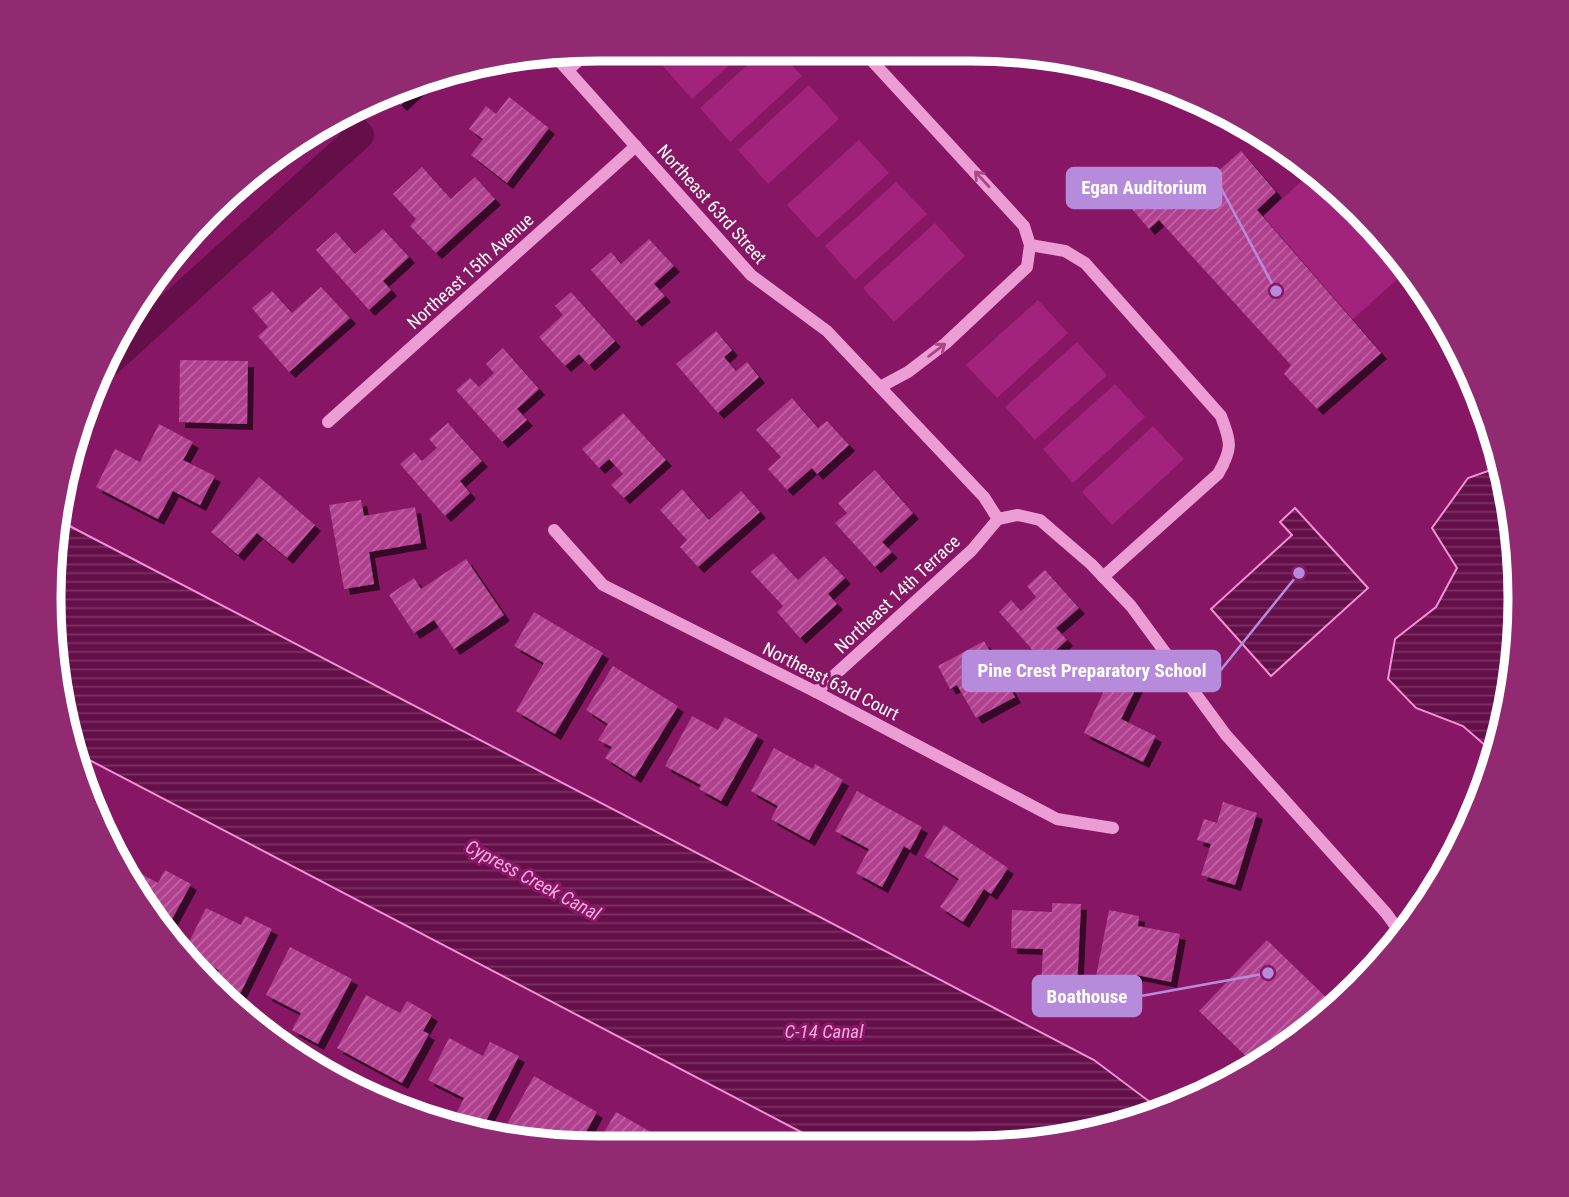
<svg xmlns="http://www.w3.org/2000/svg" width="1569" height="1197" viewBox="0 0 1569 1197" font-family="'Roboto Condensed',sans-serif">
<defs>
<pattern id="water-rules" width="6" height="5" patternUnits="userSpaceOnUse" patternTransform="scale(1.75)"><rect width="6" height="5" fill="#640f49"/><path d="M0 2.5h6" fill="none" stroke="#7b3364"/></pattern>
<pattern id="building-hatch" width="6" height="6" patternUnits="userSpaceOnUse" patternTransform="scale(1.75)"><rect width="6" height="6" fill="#b03f8e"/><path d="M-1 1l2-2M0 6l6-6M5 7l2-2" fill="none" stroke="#c065a5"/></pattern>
<filter id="shadow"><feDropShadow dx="6" dy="6" stdDeviation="0" flood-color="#0009"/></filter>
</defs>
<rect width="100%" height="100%" fill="#871764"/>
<!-- green -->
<g fill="#a2237c">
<path d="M680,49H747L692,99L662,65Z"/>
<path d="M765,49L778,50L802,76L730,142L700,108Z"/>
<path d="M809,85L839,119L768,184L738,150Z"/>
<path d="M859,140L889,173L817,238L787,205Z"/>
<path d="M1313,171L1406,271L1351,321L1261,218Z"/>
<path d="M896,182L927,214L855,280L825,246Z"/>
<path d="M935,223L965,256L894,322L863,288Z"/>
<path d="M1038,300L1068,333L997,398L966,365Z"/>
<path d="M1077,342L1107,375L1035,440L1005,407Z"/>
<path d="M1115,384L1145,417L1073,483L1043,449Z"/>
<path d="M1153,426L1184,459L1112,525L1082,492Z"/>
</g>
<!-- water -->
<g fill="url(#water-rules)" stroke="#f090d5" stroke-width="2">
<path d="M1502,466L1509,491L1520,598L1510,705L1495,754L1463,726L1416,708L1388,679L1395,639L1436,607L1457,568L1432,528L1468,478Z"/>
<path d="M1295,508L1368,588L1271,676L1211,609L1292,535L1280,522Z"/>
<path d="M58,520L1094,1060L1162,1111L1147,1119L1042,1143H822L74,752L50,634Z"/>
</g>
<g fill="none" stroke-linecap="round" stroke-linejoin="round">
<!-- canal -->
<path stroke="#640f49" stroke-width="28" d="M103,363L109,362L360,135L342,115"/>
</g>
<!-- building -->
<g fill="url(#building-hatch)" filter="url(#shadow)">
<path d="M429,79L401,105L391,95L417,84Z"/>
<path d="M509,97L549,128L507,183L471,155L483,139L469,129L486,106L496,114Z"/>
<path d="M1241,151L1276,192L1257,210L1381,353L1317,409L1284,374L1291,365L1159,220L1149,229L1127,203L1151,187L1174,210Z"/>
<path d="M422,167L451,199L475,177L495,199L436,253L410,226L416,219L393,194Z"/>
<path d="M383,229L409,257L383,281L391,290L369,310L316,250L336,232L355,254Z"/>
<path d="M649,239L674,266L654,284L665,296L636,321L591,270L611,252L621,264Z"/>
<path d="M321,287L350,318L289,372L258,336L268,327L252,308L272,291L292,313Z"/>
<path d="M571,292L615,341L589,365L579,354L565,366L539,337L563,315L555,306Z"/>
<path d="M716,331L732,350L724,357L736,371L747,362L759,377L718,413L676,364Z"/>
<path d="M503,348L539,389L517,409L527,420L502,442L456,390L470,378L479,387L494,373L486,364Z"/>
<path d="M180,360L248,361L247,424L179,422Z"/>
<path d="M792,398L818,428L827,421L849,445L817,474L812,468L787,490L768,469L781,457L756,430Z"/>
<path d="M623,413L666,460L624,498L611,485L623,474L609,459L599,468L582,449Z"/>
<path d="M448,423L482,461L460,481L470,493L445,516L400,464L414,452L422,461L437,448L429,439Z"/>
<path d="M159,424L193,442L183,460L215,476L200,505L173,491L158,519L96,487L115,449L140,462Z"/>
<path d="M875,470L913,513L882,542L892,552L875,567L835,523L847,513L838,503Z"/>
<path d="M259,477L315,525L287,558L257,533L238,555L211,532Z"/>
<path d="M682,489L709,520L741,491L760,512L698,567L680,547L687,540L660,510Z"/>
<path d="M361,500L364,516L415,507L421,543L369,552L374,584L344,589L329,505Z"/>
<path d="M773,553L798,580L824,556L845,578L828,594L837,604L800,638L777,612L783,606L751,572Z"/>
<path d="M466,559L504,615L454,649L434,620L414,633L389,595L414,578L421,589Z"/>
<path d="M1045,570L1079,608L1056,628L1067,640L1043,662L999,612L1011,600L1021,611L1036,597L1027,586Z"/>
<path d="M534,612L603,653L555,734L516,711L544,663L514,646Z"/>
<path d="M984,641L1015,697L976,718L957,685L950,689L938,666Z"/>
<path d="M613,666L678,706L635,777L605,758L612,747L598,740L608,724L586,710Z"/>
<path d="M1112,674L1137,686L1121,719L1156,736L1143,762L1084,733Z"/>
<path d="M692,716L718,730L725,717L758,735L721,801L699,789L701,785L665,766Z"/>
<path d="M774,748L813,769L815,764L843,780L809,840L771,819L778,806L751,791Z"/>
<path d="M857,791L922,827L910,850L904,846L882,887L856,873L869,849L835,831Z"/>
<path d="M1223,802L1257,813L1235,885L1201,875L1211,844L1197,840L1204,819L1217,823Z"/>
<path d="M944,825L1008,868L991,894L984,889L963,922L940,907L959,879L924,856Z"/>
<path d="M125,865L158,883L165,870L191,884L165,932L142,904L124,867Z"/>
<path d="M1052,903L1081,904L1077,989L1041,987L1043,949L1011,948L1012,910L1052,912Z"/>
<path d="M206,908L241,925L245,916L272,929L239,996L213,983L219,970L184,952Z"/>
<path d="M1109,910L1139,916L1138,926L1180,934L1171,982L1137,975L1132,1000L1093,992Z"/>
<path d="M1267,940L1335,1006L1276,1055L1255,1065L1199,1011Z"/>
<path d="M290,947L352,979L318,1044L292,1030L301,1013L266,995Z"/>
<path d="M366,995L400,1013L407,1001L432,1015L423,1031L429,1034L402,1083L337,1048Z"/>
<path d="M449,1038L483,1056L490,1042L519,1056L484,1125L457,1112L464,1098L428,1080Z"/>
<path d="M534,1076L597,1112L580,1143H526L516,1141L502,1133Z"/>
<path d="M616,1112L670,1143H598Z"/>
</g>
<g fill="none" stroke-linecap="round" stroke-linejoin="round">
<!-- path -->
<path stroke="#ed9dd6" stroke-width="4.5" stroke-dasharray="3.5 5" stroke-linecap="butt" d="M1147,1116L1149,1118"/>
<!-- minor -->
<g stroke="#ed9dd6" stroke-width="12">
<path d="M862,50L1024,226L1030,245L1027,267L946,343L908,372L880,387"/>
<path d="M554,55L751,275L827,331L984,497L998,519"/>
<path d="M568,70L590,50"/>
<path d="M1030,245L1065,251L1085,263L1221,416C1231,443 1233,448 1218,474L1103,577"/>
<path d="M328,422L636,146"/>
<path d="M998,519L1018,515L1040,520L1091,564L1131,606L1226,735L1386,913L1402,935"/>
<path d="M554,530L603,585L816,692L1057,819L1113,828"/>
<path d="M816,692L972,550L998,519"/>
</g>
</g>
<!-- one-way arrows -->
<defs><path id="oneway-shaft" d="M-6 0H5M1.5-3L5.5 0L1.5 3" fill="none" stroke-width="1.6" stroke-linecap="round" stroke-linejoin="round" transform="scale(1.75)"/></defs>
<g stroke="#ab468c">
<use href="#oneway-shaft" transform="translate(982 179) rotate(-133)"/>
<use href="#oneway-shaft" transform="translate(937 350) rotate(-37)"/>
</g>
<g text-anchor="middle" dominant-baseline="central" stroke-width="6" stroke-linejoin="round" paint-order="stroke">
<!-- street labels -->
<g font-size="18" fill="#fff" stroke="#871764">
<text transform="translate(712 204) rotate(48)">Northeast 63rd Street</text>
<text transform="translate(470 271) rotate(-42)">Northeast 15th Avenue</text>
<text transform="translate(897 594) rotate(-43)">Northeast 14th Terrace</text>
<text transform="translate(831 681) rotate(27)">Northeast 63rd Court</text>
</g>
<!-- water labels -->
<g font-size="19" font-style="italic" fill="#f5a9df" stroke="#871764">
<text transform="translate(533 880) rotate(28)">Cypress Creek Canal</text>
<text x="824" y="1031">C-14 Canal</text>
</g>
</g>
<!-- crop -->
<path d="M0 0H1569V1197H0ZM598 61H971A537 537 0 0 1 1508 598V599A537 537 0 0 1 971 1136H598A537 537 0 0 1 61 599V598A537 537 0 0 1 598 61Z" fill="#912a70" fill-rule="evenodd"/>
<path fill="none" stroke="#fff" stroke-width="9" d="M598 61H971A537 537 0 0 1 1508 598V599A537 537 0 0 1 971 1136H598A537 537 0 0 1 61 599V598A537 537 0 0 1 598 61Z"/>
<!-- callouts -->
<path fill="none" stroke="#b68bdc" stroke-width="2.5" d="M1276 291L1221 188M1299 573L1220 671M1268 973L1141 996"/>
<g fill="#b68bdc" stroke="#871764" stroke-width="2.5">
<circle cx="1276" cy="291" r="7"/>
<circle cx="1299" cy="573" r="7"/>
<circle cx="1268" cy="973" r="7"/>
</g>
<g fill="#b68bdc" stroke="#b68bdc" stroke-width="2.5">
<rect x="1067" y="168" width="154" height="40" rx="7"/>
<rect x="963" y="651" width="257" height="40" rx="7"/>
<rect x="1033" y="976" width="108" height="40" rx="7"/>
</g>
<g font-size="19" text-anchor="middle" font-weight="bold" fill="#fff">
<text x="1144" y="194">Egan Auditorium</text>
<text x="1092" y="677">Pine Crest Preparatory School</text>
<text x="1087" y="1003">Boathouse</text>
</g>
</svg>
